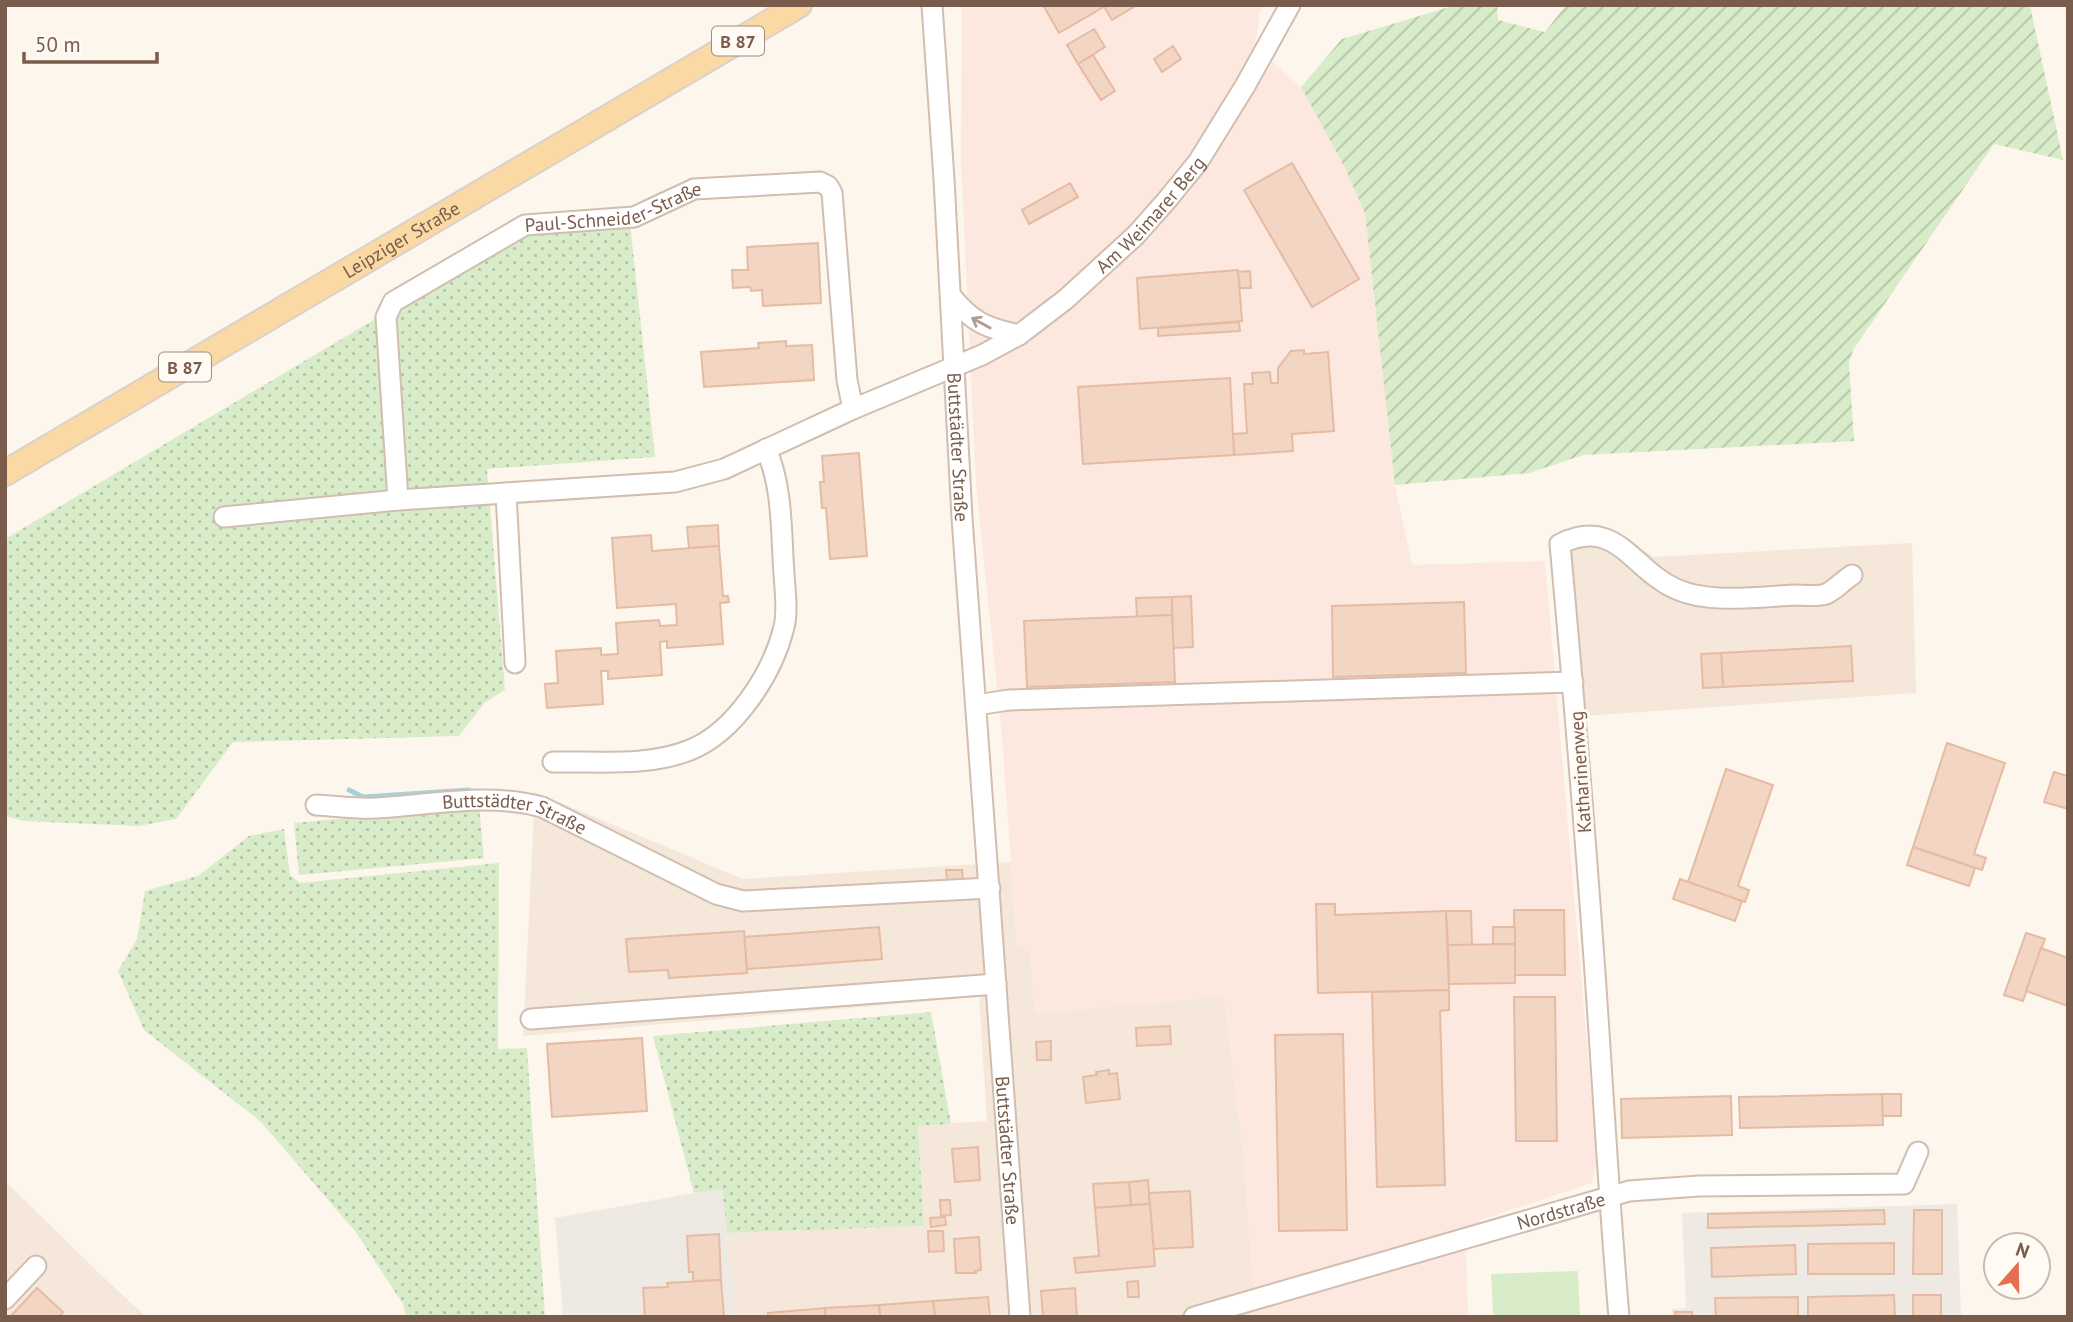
<svg xmlns="http://www.w3.org/2000/svg" width="2073" height="1322" viewBox="0 0 2073 1322" font-family="'PT Sans',sans-serif">
<defs>
<pattern id="grass-dots" width="8" height="8" patternUnits="userSpaceOnUse" patternTransform="scale(1.75)"><rect width="8" height="8" fill="#d8ecc9"/><path d="M2 2h.1M6 6h.1" fill="none" stroke="#b4c2a5" stroke-width="1.8" stroke-linecap="round"/></pattern>
<pattern id="garden-furrows" width="10" height="10" patternUnits="userSpaceOnUse" patternTransform="scale(1.75)"><rect width="10" height="10" fill="#d8ecc9"/><path d="M-1 1l2-2M0 10L10 0M9 11l2-2" fill="none" stroke="#b4c2a5"/></pattern>
</defs>
<rect width="100%" height="100%" fill="#fdf6ec"/>
<!-- residential -->
<g fill="#f5e8da">
<path d="M1610,529L1654,557L1912,543L1916,693L1583,716L1565,530Z"/>
<path d="M535,792L743,879L1011,862L1017,944L1030,952L1035,1013L1224,996L1244,1157L1255,1313L1243,1317H736L727,1233L924,1226L918,1125L987,1121L979,997L523,1036Z"/>
<path d="M5,1181L100,1274L146,1317H5Z"/>
</g>
<!-- commercial -->
<path fill="#fde8e0" d="M962,5H1265L1260,11L1255,47L1301,87L1345,168L1365,212L1395,485L1412,565L1545,561L1597,1160L1592,1183L1480,1220L1466,1253L1468,1317H1243L1255,1313L1244,1157L1224,996L1035,1013L1030,952L1017,944L1002,737L976,483L961,161Z"/>
<!-- industrial -->
<g fill="#efe9e4">
<path d="M722,1188L736,1317H563L555,1218Z"/>
<path d="M1957,1204L1961,1317H1672V1309L1686,1308L1682,1213Z"/>
</g>
<!-- grass -->
<g fill="url(#grass-dots)">
<path d="M630,223L655,457L487,469L505,690L485,702L459,736L233,742L176,819L138,826L24,821L5,816V539L520,233Z"/>
<path d="M479,806L484,858L299,875L294,823Z"/>
<path d="M284,829L290,875L300,883L499,863L498,1049L527,1048L545,1317H406L403,1304L355,1231L261,1122L144,1030L118,971L137,939L145,891L198,876L249,836Z"/>
<path d="M931,1012L951,1124L918,1126L924,1226L727,1233L722,1189L694,1193L653,1036Z"/>
</g>
<!-- garden -->
<path fill="url(#garden-furrows)" d="M1456,5H1497L1498,20L1545,32L1566,5H2030L2063,160L1994,144L1853,350L1849,363L1854,441L1583,455L1529,473L1395,485L1365,213L1345,168L1301,87L1342,39Z"/>
<!-- pitch -->
<path fill="#d8ecc9" d="M1578,1271L1580,1317H1493L1491,1274Z"/>
<g fill="none" stroke-linecap="round" stroke-linejoin="round">
<!-- stream -->
<path stroke="#a5d3da" stroke-width="5" d="M349,790L363,797L469,790"/>
</g>
<!-- building -->
<g fill="#f3d5c3" stroke="#e6bba3" stroke-width="2">
<path d="M1043,5H1107L1059,33Z"/>
<path d="M1103,5H1137L1112,20Z"/>
<path d="M1094,29L1105,47L1078,64L1067,45Z"/>
<path d="M1173,46L1181,59L1162,72L1154,59Z"/>
<path d="M1093,55L1115,91L1101,100L1078,64Z"/>
<path d="M1292,163L1359,279L1312,307L1244,190Z"/>
<path d="M1070,183L1078,197L1029,224L1022,210Z"/>
<path d="M818,243L821,303L763,306L762,290L751,291L750,287L733,288L732,270H748L747,247Z"/>
<path d="M1238,270L1242,321L1140,329L1137,278Z"/>
<path d="M1250,271L1251,288H1240L1238,272Z"/>
<path d="M1239,322L1240,331L1158,336V328Z"/>
<path d="M786,341V346L812,345L814,380L704,387L701,352L759,348L758,343Z"/>
<path d="M1304,350V354L1328,352L1334,431L1292,434L1293,451L1234,455L1233,434L1247,433L1244,384H1253L1252,373L1270,372L1271,383H1278V368L1291,351Z"/>
<path d="M1230,378L1234,455L1083,464L1078,387Z"/>
<path d="M859,453L867,556L830,559L826,508H822L820,482H824L822,456Z"/>
<path d="M718,525L719,546L689,548L687,527Z"/>
<path d="M651,535L652,551L719,546L723,596H728L729,602L720,603L723,644L667,648V641L660,642L662,675L608,679V671H601L603,704L547,708L545,684L558,683L556,651L601,648V655L618,654L616,623L659,620L660,626L677,625L676,604L617,608L612,538Z"/>
<path d="M1191,596L1193,647L1173,648L1172,597Z"/>
<path d="M1172,597V615L1137,617L1136,598Z"/>
<path d="M1464,602L1466,673L1333,677L1332,606Z"/>
<path d="M1172,615L1175,682L1027,687L1024,621Z"/>
<path d="M1851,646L1853,681L1723,687L1721,653Z"/>
<path d="M1721,653L1723,687L1703,688L1701,654Z"/>
<path d="M1947,743L2005,763L1974,854L1986,858L1982,870L1913,847Z"/>
<path d="M1726,769L1773,785L1738,886L1749,890L1745,902L1688,882Z"/>
<path d="M2054,772L2068,776V809L2044,802Z"/>
<path d="M1913,847L1975,868L1969,886L1907,865Z"/>
<path d="M946,870H962L963,880H947Z"/>
<path d="M1680,879L1742,901L1735,921L1673,899Z"/>
<path d="M1316,904H1335V915L1446,911L1449,990L1318,993Z"/>
<path d="M1514,910H1564L1565,975H1515Z"/>
<path d="M1446,911H1471L1472,945H1448Z"/>
<path d="M879,927L882,959L747,969L744,937Z"/>
<rect x="1493" y="927" width="22" height="17"/>
<path d="M744,931L747,973L669,978L668,970L629,972L626,939Z"/>
<path d="M2026,933L2045,939L2023,1001L2004,995Z"/>
<path d="M1515,944V983L1449,984L1448,945Z"/>
<path d="M2041,948L2068,958V1006L2026,991Z"/>
<path d="M1449,990V1010L1440,1011L1445,1185L1377,1187L1372,992Z"/>
<path d="M1514,997H1555L1557,1141H1516Z"/>
<path d="M1170,1026L1171,1044L1137,1046L1136,1028Z"/>
<path d="M1343,1034L1347,1230L1279,1231L1275,1035Z"/>
<path d="M642,1038L647,1111L552,1117L547,1044Z"/>
<path d="M1051,1041V1060H1037L1036,1042Z"/>
<path d="M1109,1070V1074L1117,1073L1120,1099L1086,1103L1083,1077L1097,1075L1096,1072Z"/>
<path d="M1882,1094L1883,1125L1740,1128L1739,1097Z"/>
<path d="M1882,1094H1901V1116H1883Z"/>
<path d="M1731,1096L1732,1135L1622,1138L1621,1099Z"/>
<path d="M978,1147L980,1180L955,1182L952,1149Z"/>
<path d="M1148,1180L1150,1204L1131,1205L1129,1182Z"/>
<path d="M1129,1182L1131,1205L1095,1208L1093,1184Z"/>
<path d="M1190,1191L1193,1247L1153,1249L1149,1193Z"/>
<path d="M940,1200H950L951,1215L941,1216Z"/>
<path d="M1150,1204L1155,1266L1076,1273L1074,1258L1099,1256L1095,1208Z"/>
<path d="M1884,1210L1885,1224L1708,1228V1214Z"/>
<path d="M1914,1210H1942V1274H1913Z"/>
<path d="M945,1217L946,1225L931,1227L930,1218Z"/>
<path d="M928,1231H943L944,1251L929,1252Z"/>
<path d="M719,1234L721,1280L693,1281V1272H689L687,1236Z"/>
<path d="M979,1237L981,1270L975,1271L976,1273H956L954,1239Z"/>
<path d="M1894,1243V1274H1808V1244Z"/>
<path d="M1795,1245L1796,1274L1712,1277L1711,1248Z"/>
<path d="M721,1280L724,1317H645L643,1288L668,1287L667,1283Z"/>
<path d="M1138,1281L1139,1297H1128L1127,1282Z"/>
<path d="M37,1288L63,1312L59,1317H10Z"/>
<path d="M1075,1288L1077,1317H1043L1041,1291Z"/>
<path d="M1894,1295L1895,1317H1808V1297Z"/>
<rect x="1913" y="1295" width="28" height="22"/>
<path d="M988,1297L990,1317H935L933,1301Z"/>
<path d="M1798,1297V1317H1716L1715,1298Z"/>
<path d="M933,1301L935,1317H880L879,1305Z"/>
<path d="M879,1305L880,1317H825V1308Z"/>
<path d="M825,1308V1317H768V1313Z"/>
<path d="M1675,1312H1692V1317H1676Z"/>
</g>
<g fill="none" stroke-linecap="round" stroke-linejoin="round">
<!-- minor casing -->
<g stroke="#d1beb0" stroke-width="23">
<g id="minor">
<path id="s1" d="M932,5L944,179L962,518L1020,1317"/>
<path d="M951,296C972,322 986,328 1019,335"/>
<path d="M506,493L515,663"/>
<path id="s2" d="M398,500L386,317L393,302L525,225L634,217L694,189L820,182L828,186L832,193L847,380L853,409"/>
<path id="s3" d="M224,517L398,500L675,482L724,469L853,409L982,355L1019,335L1066,299L1136,235L1167,200L1198,162L1245,86L1290,5"/>
<path d="M976,705L1009,700L1573,682"/>
<path d="M553,762C597,761 648,767 690,750C735,732 773,673 784,627C788,611 785,591 784,574C781,533 783,487 766,449"/>
<path id="s4" d="M316,805C336,806 356,809 376,808C432,805 487,792 542,807L716,894L743,901L990,888"/>
<path d="M531,1019L996,984"/>
<path d="M5,1299L36,1266"/>
<path id="s5" d="M1194,1317L1629,1191L1699,1186L1904,1184L1918,1152"/>
<path d="M1619,1317C1609,1202 1603,1087 1595,973C1585,830 1573,687 1560,544C1617,516 1631,569 1676,589C1709,604 1758,597 1793,595C1803,595 1817,597 1826,594C1835,590 1844,580 1852,575"/>
</g>
</g>
<!-- major casing -->
<g stroke="#dad1cd" stroke-width="28">
<g id="major">
<path id="s6" d="M5,473L799,5"/>
</g>
</g>
<!-- minor -->
<use href="#minor" stroke="#fff" stroke-width="19"/>
<!-- major -->
<use href="#major" stroke="#fbd9a5" stroke-width="24"/>
</g>
<!-- one-way arrows -->
<defs><path id="oneway-shaft" d="M-6 0H5M1.5-3L5.5 0L1.5 3" fill="none" stroke-width="1.6" stroke-linecap="round" stroke-linejoin="round" transform="scale(1.75)"/></defs>
<use stroke="#af9d94" href="#oneway-shaft" transform="translate(981 323) rotate(-151)"/>
<g text-anchor="middle" dominant-baseline="central" stroke-width="6" stroke-linejoin="round" paint-order="stroke">
<!-- shield labels -->
<g fill="#fffaf3" stroke="#a28b7f" stroke-width="2">
<rect x="712" y="26.5" width="52" height="29" rx="5"/>
<rect x="159" y="352.5" width="52" height="29" rx="5"/>
</g>
<g font-size="18" font-weight="bold" fill="#7a5c4d">
<text x="738" y="41">B 87</text>
<text x="185" y="367">B 87</text>
</g>
<!-- street labels -->
<g font-size="19" fill="#7a5c4d" stroke="#fffaf3">
<text stroke="none"><textPath href="#s2" startOffset="444">Paul-Schneider-Straße</textPath></text>
<text stroke="none"><textPath href="#s3" startOffset="1006">Am Weimarer Berg</textPath></text>
<text stroke="none"><textPath href="#s6" startOffset="460">Leipziger Straße</textPath></text>
<text stroke="none"><textPath href="#s1" startOffset="443">Buttstädter Straße</textPath></text>
<text transform="translate(1580 772) rotate(-94)">Katharinenweg</text>
<text stroke="none"><textPath href="#s4" startOffset="201">Buttstädter Straße</textPath></text>
<text stroke="none"><textPath href="#s1" startOffset="1148">Buttstädter Straße</textPath></text>
<text stroke="none"><textPath href="#s5" startOffset="382">Nordstraße</textPath></text>
</g>
</g>
<!-- border -->
<rect width="2073" height="1322" fill="none" stroke="#7a5c4d" stroke-width="14"/>
<!-- north arrow -->
<g transform="translate(2017 1266) rotate(20)"><circle r="33" fill="#fffaf3" stroke="#cabbb1" stroke-width="2"/>
<path d="M0-5L12 26L0 18L-12 26Z" fill="#e76f51"/>
<text y="-10" font-size="19" font-weight="bold" text-anchor="middle" fill="#7a5c4d">N</text>
</g>
<!-- scale -->
<path d="M24 52v10h133v-10" fill="none" stroke="#7a5c4d" stroke-width="3.5"/>
<text x="35" y="52" font-size="21" fill="#7a5c4d" stroke="#fffaf3" stroke-width="5" paint-order="stroke">50 m</text>
</svg>
